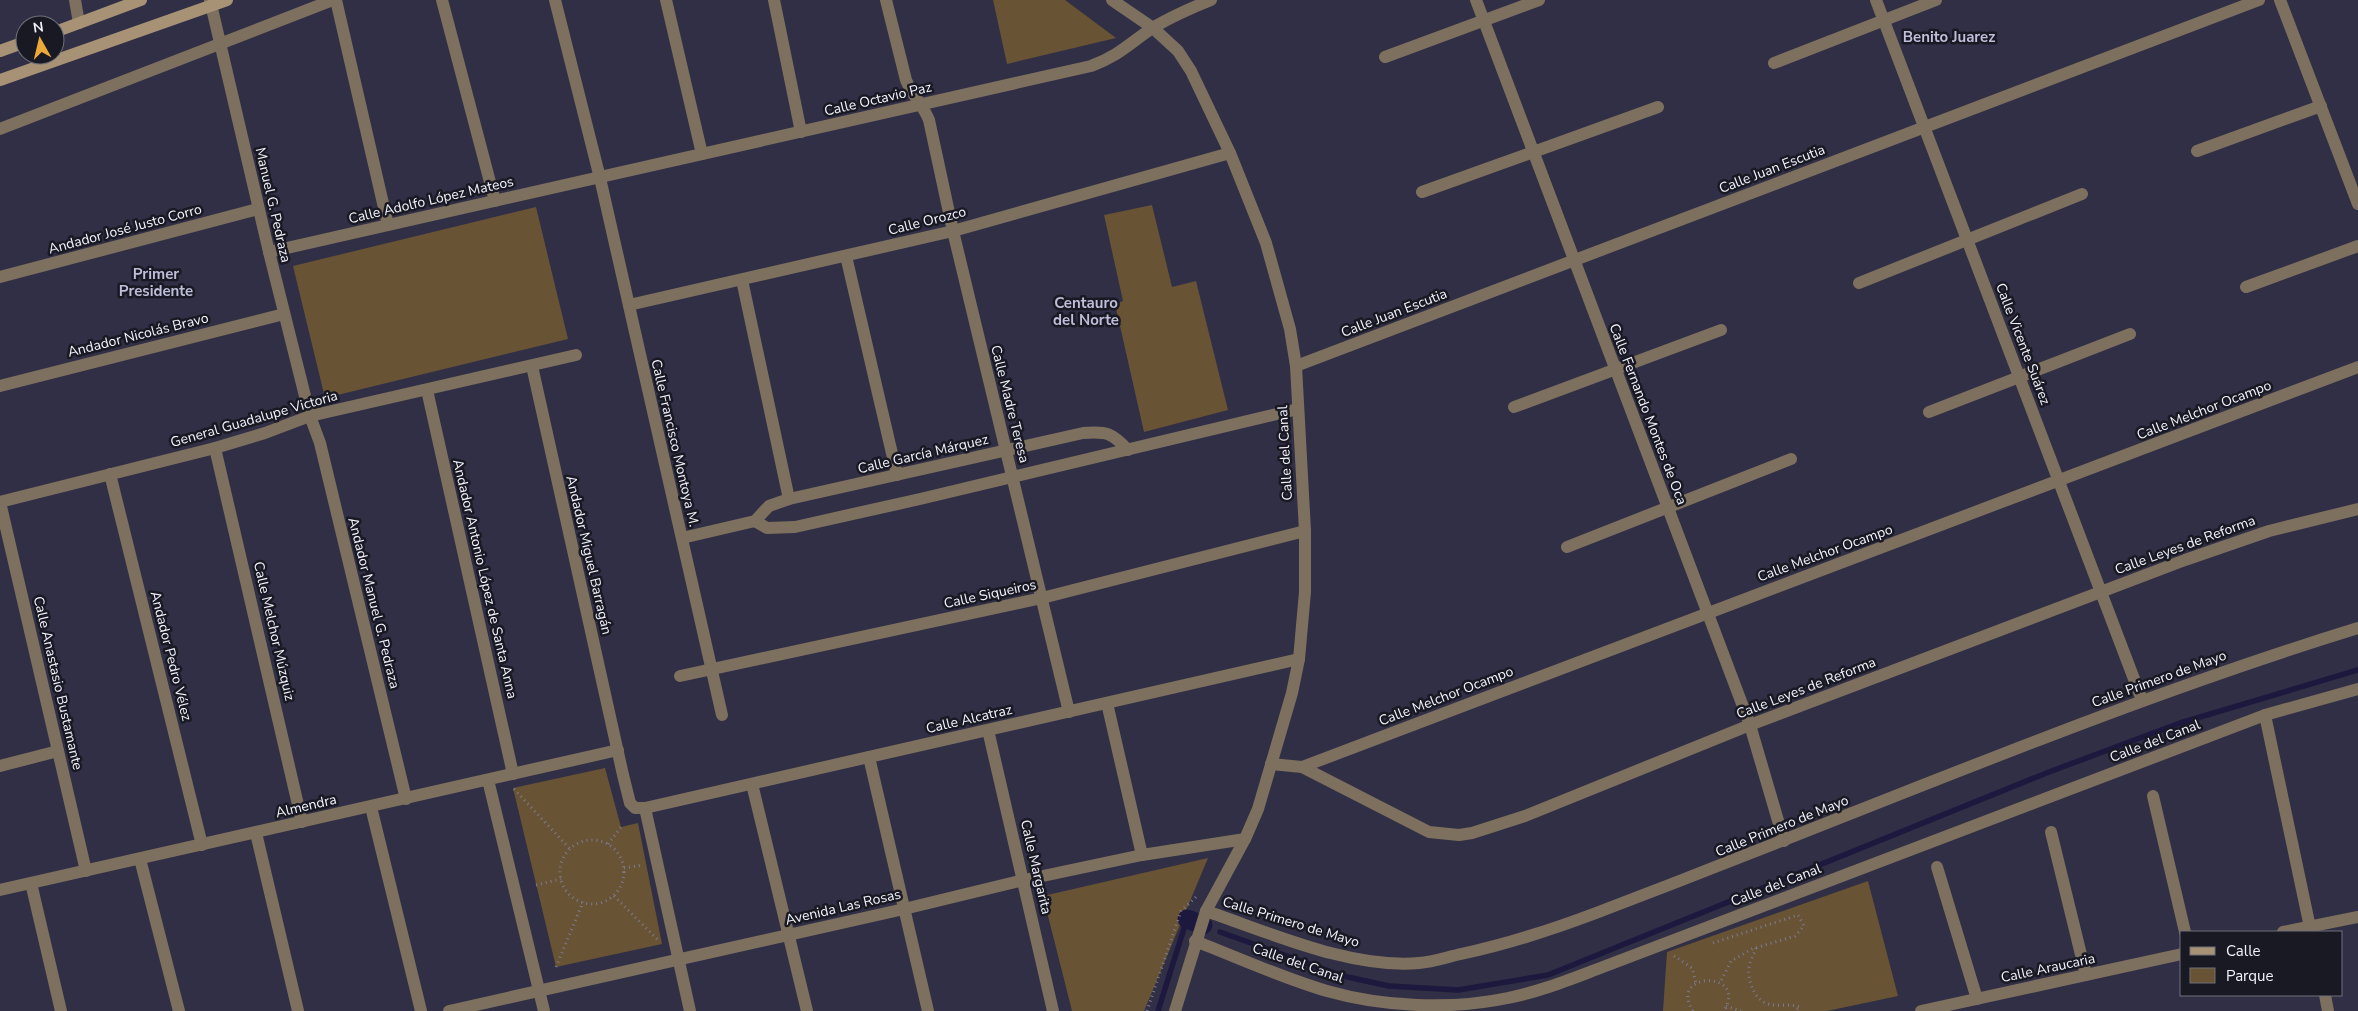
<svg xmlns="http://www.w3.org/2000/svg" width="2358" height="1011" viewBox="0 0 2358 1011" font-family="'Nunito Sans',sans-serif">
<rect width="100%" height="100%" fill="#302f45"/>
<!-- green -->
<g fill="#685335">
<path d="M993,0H1065L1116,38L1007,64Z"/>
<path d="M1152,205L1172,287L1196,281L1228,410L1144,432L1115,304L1123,301L1104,215Z"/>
<path d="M536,207L568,339L325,398L293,266Z"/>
<path d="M605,768L621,827L638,823L662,944L556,967L513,788Z"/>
<path d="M1208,858L1144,1011H1072L1043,896Z"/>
<path d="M1868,881L1898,996L1827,1011H1663L1667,952Z"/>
</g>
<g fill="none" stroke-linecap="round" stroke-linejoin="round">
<!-- stream -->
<g stroke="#1d183e" stroke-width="5.5">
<path d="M1220,932L1343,976L1389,986L1458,990L1548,975L2049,772L2180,723L2358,670"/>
<path d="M1158,1011L1187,919"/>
</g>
<!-- canal -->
<path stroke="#1d183e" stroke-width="19" d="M1187,919L1203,925"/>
<!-- path -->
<g stroke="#7d7c8e" stroke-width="3" stroke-dasharray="1 4" stroke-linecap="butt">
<path d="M514,789L570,849"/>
<circle cx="592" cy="872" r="32"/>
<path d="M608,844L621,827"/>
<path d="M624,868L643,865"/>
<path d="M536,885L561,879"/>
<path d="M614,896L659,941"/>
<path d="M1713,943L1798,915L1804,926L1795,936L1752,949L1731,961L1720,983"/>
<path d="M1756,948C1754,954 1750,961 1749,967C1747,979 1754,1000 1768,1004C1778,1007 1789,1003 1800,1007L1795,1011"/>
<path d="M1674,956L1692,968L1696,983"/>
<path d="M556,967L583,902"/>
<path d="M1726,1006L1741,1011"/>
<path d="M1147,1011L1181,911L1196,897"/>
<path d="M1693,1011C1667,971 1749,970 1724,1011"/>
</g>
<!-- minor -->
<g stroke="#7d705e" stroke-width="12">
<path d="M75,0L79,23"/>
<path d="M210,0L269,252L310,416L320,443L406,799"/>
<path d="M336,0L388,225"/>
<path d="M442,0L495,201"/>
<path d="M555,0L600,178L722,715"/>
<path d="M666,0L702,154"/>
<path d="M774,0L801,132"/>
<path d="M886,0L906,80C912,95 923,105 929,120L953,231L1069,712"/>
<path d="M1476,0L1750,725L1784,841"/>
<path d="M1876,0L2142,700"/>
<path d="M2280,0L2358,204"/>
<path d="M1385,57L1539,0"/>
<path d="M1774,63L1936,0"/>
<path d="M0,129L333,0"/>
<path d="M2197,151L2321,106"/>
<path d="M1422,192L1658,107"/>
<path d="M269,252L1091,66C1119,56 1131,42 1154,27C1173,16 1191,8 1211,0"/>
<path d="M846,256L897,475"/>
<path d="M0,277L258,209"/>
<path d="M742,280L789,499"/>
<path d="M1859,283L2082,194"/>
<path d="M2246,287L2358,246"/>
<path d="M629,305L953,231L1230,153"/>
<path d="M532,366L623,775L630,803L635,808H645L1299,659"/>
<path d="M1296,366L2259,0"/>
<path d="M0,386L284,314"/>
<path d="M427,390L513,774"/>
<path d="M1514,407L1721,330"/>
<path d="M1929,412L2130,334"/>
<path d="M215,448L302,822"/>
<path d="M110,474L202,845"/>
<path d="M0,502L215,448L265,433L310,416L576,355"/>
<path d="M0,502L86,871"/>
<path d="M755,521L767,528L795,527L920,499L1298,409"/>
<path d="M682,538L755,521L769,506L789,499L1083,433C1107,431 1112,433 1128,450"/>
<path d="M1567,547L1791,459"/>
<path d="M680,676L1042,598L1305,531"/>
<path d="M1107,703L1142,855"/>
<path d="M2265,715L2311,932"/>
<path d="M988,730L1053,1011"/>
<path d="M869,757L928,1011"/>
<path d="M1271,764L1302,767L1429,832L1459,835L1472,833L1525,816L1750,725L2185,560L2269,531L2358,509"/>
<path d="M0,766L58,751"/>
<path d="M1302,767L2358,367"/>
<path d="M488,780L544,1011"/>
<path d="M752,784L807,1011"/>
<path d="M2153,796L2185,932"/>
<path d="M371,807L421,1011"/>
<path d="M645,808L690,1011"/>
<path d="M2051,832L2086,975"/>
<path d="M256,833L298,1011"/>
<path d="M140,859L179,1011"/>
<path d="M1937,867L1977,999"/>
<path d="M31,883L61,1011"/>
<path d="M0,890L618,750"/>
<path d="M1206,911C1271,933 1350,969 1419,963C1433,962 1447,957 1461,954C1508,944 1551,930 1596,913C1659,889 1721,865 1784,840C1974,765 2163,688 2358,628"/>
<path d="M2283,932L2358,917"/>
<path d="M1195,941C1239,958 1282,978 1327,991C1383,1007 1451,1010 1508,998C1538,992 1566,981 1595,970L2265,715L2358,689"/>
<path d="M2325,995L2328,1011"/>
<path d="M449,1011L904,909L1024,880L1142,855L1245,839"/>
<path d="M1921,1011L2182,954"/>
</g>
<!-- tertiary -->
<path stroke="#7d705e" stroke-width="12" d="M1112,0L1153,28L1178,51L1191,71L1230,153L1266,243L1290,329L1296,366L1305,531V592L1299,659L1292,693L1258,809L1245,839L1206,911L1175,1011"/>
<!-- secondary -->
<g stroke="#a79275" stroke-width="12">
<path d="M55,32L141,0"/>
<path d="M0,51L25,42"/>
<path d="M0,80L227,0"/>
</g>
</g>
<g text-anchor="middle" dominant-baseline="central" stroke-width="5" stroke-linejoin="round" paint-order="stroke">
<!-- street labels -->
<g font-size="14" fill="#f3f3fe" stroke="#191923">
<text transform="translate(878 99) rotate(-13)">Calle Octavio Paz</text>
<text transform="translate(1772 169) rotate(-21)">Calle Juan Escutia</text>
<text transform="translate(431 200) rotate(-13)">Calle Adolfo López Mateos</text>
<text transform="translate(273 205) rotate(77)">Manuel G. Pedraza</text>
<text transform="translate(927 221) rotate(-14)">Calle Orozco</text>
<text transform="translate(125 229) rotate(-15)">Andador José Justo Corro</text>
<text transform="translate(1394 313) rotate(-21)">Calle Juan Escutia</text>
<text transform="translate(138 335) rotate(-14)">Andador Nicolás Bravo</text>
<text transform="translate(2023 344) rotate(69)">Calle Vicente Suárez</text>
<text transform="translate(1010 404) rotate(76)">Calle Madre Teresa</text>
<text transform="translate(2204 410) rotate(-21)">Calle Melchor Ocampo</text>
<text transform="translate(1648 414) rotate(69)">Calle Fernando Montes de Oca</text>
<text transform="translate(254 419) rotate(-16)">General Guadalupe Victoria</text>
<text transform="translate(675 443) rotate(77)">Calle Francisco Montoya M.</text>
<text transform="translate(1285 453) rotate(-93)">Calle del Canal</text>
<text transform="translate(923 454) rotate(-13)">Calle García Márquez</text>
<text transform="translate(2185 545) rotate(-20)">Calle Leyes de Reforma</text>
<text transform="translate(1825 553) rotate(-20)">Calle Melchor Ocampo</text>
<text transform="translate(589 555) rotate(77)">Andador Miguel Barragán</text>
<text transform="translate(485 579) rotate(77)">Andador Antonio López de Santa Anna</text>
<text transform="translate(990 594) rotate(-12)">Calle Siqueiros</text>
<text transform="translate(374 603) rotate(76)">Andador Manuel G. Pedraza</text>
<text transform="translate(274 631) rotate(77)">Calle Melchor Múzquiz</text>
<text transform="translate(171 656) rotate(76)">Andador Pedro Vélez</text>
<text transform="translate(2159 679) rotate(-20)">Calle Primero de Mayo</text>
<text transform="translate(58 683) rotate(77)">Calle Anastasio Bustamante</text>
<text transform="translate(1806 688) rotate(-21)">Calle Leyes de Reforma</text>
<text transform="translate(1446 696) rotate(-21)">Calle Melchor Ocampo</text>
<text transform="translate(969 719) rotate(-13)">Calle Alcatraz</text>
<text transform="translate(2155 741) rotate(-21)">Calle del Canal</text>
<text transform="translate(306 806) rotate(-13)">Almendra</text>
<text transform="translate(1782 826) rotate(-22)">Calle Primero de Mayo</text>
<text transform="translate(1036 867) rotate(77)">Calle Margarita</text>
<text transform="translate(1776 885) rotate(-21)">Calle del Canal</text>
<text transform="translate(843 907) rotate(-13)">Avenida Las Rosas</text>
<text transform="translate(1291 922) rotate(17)">Calle Primero de Mayo</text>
<text transform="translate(1298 963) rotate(19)">Calle del Canal</text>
<text transform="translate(2048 968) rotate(-12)">Calle Araucaria</text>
</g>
<!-- neighbourhood labels -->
<g font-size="15" font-weight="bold" fill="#bebeda" stroke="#191923">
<text x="1949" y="37">Benito Juarez</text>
<text x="156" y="274">Primer<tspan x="156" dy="17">Presidente</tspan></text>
<text x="1086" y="303">Centauro<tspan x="1086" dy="17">del Norte</tspan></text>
</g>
</g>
<!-- legend -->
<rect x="2180" y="931" width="162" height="65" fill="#191923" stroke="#70707b"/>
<rect x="2190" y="947" width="25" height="8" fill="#a79275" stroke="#70707b"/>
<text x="2226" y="956" font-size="15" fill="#f3f3fe">Calle</text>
<rect x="2190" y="968" width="25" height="15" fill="#685335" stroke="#70707b"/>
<text x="2226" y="981" font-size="15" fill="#f3f3fe">Parque</text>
<!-- north arrow -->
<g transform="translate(40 40) rotate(352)"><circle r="24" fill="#191923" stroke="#70707b"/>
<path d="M0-4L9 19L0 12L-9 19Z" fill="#eba939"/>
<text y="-8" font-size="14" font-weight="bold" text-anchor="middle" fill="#f3f3fe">N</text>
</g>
</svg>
